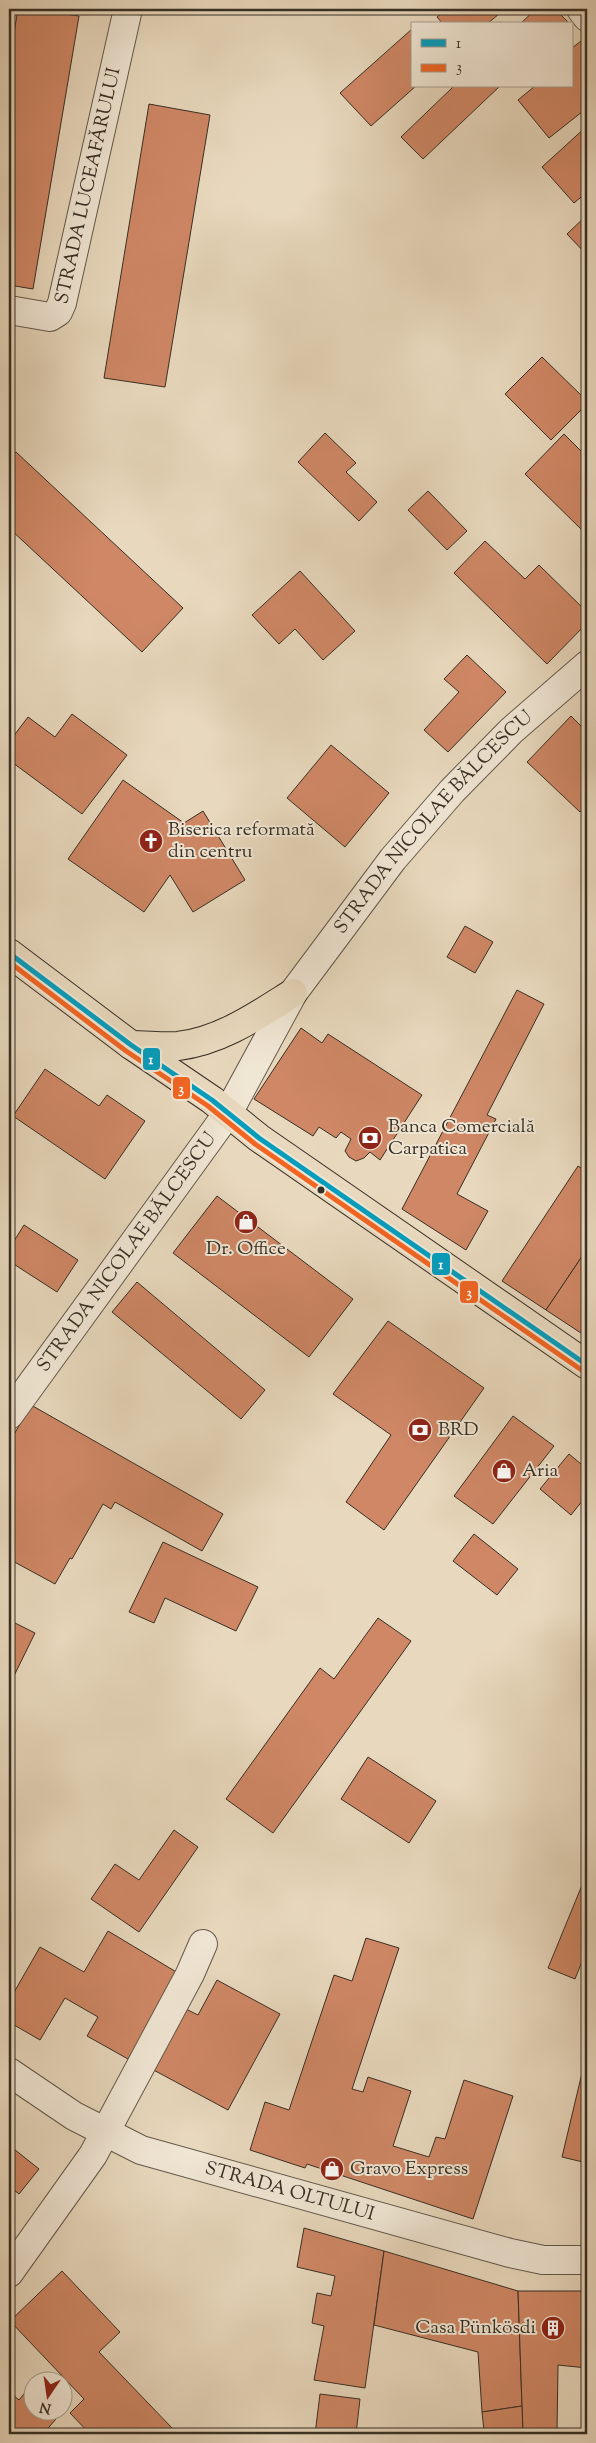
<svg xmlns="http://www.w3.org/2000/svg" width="596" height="2443" viewBox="0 0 596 2443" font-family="'Sorts Mill Goudy',serif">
<rect width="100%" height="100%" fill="#e8d8bd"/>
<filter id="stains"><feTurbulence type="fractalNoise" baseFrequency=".004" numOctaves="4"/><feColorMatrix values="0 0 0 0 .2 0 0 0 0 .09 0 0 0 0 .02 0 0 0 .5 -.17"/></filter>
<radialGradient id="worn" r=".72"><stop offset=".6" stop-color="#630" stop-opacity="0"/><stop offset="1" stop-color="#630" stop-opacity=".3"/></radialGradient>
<!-- building -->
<g fill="#cf8765" stroke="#372f25">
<path d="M18,9H32L79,16L33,289L9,285V63Z"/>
<path d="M446,9H505L487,24H443L437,17Z"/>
<path d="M536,9H555L568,22L566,24H520Z"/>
<path d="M412,29V86H416L371,126L340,93Z"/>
<path d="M581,41L587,48V108L549,138L518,100L535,86H572V48Z"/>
<path d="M454,86H500L423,159L401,137Z"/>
<path d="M149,104L210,115L165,387L104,378Z"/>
<path d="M587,126V192L574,203L542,167Z"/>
<path d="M587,215V255L567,234Z"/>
<path d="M542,357L587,401V404L551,440L505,394Z"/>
<path d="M325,433L356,463L346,472L377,502L359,521L298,462Z"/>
<path d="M564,434L587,457V535L525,474Z"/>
<path d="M16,452L183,608L142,652L9,528V459Z"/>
<path d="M428,491L467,531L447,550L408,510Z"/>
<path d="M485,541L525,579L539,565L587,612V623L547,664L454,573Z"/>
<path d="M300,571L355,631L323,660L295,629L279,644L252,615Z"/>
<path d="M467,655L506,692L448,752L424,730L459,692L444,679Z"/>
<path d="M72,714L127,755L82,814L9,760V742L28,717L55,737Z"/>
<path d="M571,716L587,732V805L580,812L527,762Z"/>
<path d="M331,745L389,793L345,847L287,798Z"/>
<path d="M123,780L184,823L203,811L245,880L193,912L170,875L144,912L68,859Z"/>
<path d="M465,926L493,942L475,973L447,957Z"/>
<path d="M517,990L544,1004L487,1115L496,1119L457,1194L488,1211L466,1250L402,1209Z"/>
<path d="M301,1028L322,1043L328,1034L422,1095L380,1160L370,1152L364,1158L356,1161L349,1157L345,1151L351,1139L341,1132L336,1138L319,1127L313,1136L254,1099Z"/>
<path d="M45,1069L99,1106L107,1095L145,1121L105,1179L13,1116Z"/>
<path d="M578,1166L587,1172V1249L546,1310L502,1281Z"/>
<path d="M217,1196L353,1299L309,1357L173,1253Z"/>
<path d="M24,1225L78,1260L57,1292L9,1261V1249Z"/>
<path d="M587,1249V1337L546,1310Z"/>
<path d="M137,1282L265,1390L241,1419L112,1312Z"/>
<path d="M388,1321L484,1388L384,1530L346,1502L391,1435L333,1394Z"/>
<path d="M31,1405L223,1514L202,1551L115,1502L111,1509L103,1504L72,1559L70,1558L55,1584L9,1559V1443Z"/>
<path d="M513,1416L554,1446L493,1524L454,1496Z"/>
<path d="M569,1454L587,1469V1495L571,1515L540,1489Z"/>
<path d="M474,1534L518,1569L497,1595L453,1561Z"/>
<path d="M163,1542L258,1587L236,1631L165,1598L154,1623L129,1612Z"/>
<path d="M378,1618L411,1641L273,1833L226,1799L320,1668L334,1679Z"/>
<path d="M9,1620L35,1633L9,1686Z"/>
<path d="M368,1757L436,1801L409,1843L341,1799Z"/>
<path d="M174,1830L198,1847L139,1932L91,1899L115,1864L139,1880Z"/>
<path d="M587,1873V1949L575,1979L548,1968Z"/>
<path d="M108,1931L178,1973L128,2059L87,2036L98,2017L65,1998L40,2040L9,2022V2001L40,1947L84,1972Z"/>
<path d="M366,1938L399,1948L352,2089L363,2092L368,2077L411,2091L393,2146L429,2157L436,2137L445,2139L464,2080L513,2096L473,2219L307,2164L305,2168L250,2150L265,2102L289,2110L334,1975L352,1981Z"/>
<path d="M217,1980L280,2014L228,2110L148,2067L180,2006L198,2015Z"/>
<path d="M587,2052V2163L562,2157Z"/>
<path d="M9,2145L39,2169L19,2194L9,2186Z"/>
<path d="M304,2228L384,2251L365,2388L314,2380L324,2326L312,2323L317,2293L331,2296L335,2276L297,2267Z"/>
<path d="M384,2251L518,2291L522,2406L482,2412L478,2352L374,2325Z"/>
<path d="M62,2271L120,2332L99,2352L173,2429L167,2434H90L70,2413L84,2399L10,2321Z"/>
<path d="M518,2291H587V2368L558,2365L557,2434H523Z"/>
<path d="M32,2384V2410H62V2398L69,2404L43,2434H9V2398L12,2394L19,2400Z"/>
<path d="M320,2394L360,2399L356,2434H315Z"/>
<path d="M522,2406L523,2434H466V2431H484L482,2412Z"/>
</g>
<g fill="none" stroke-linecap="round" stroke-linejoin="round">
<!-- minor casing -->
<g stroke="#63594b" stroke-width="30">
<g id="minor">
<path d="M581,9L587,17"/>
<path id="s1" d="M9,310L50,317L58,312L62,303L128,9"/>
<path id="s2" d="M9,1415L228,1113"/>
<path id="s3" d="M9,2072L74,2116L141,2150L510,2253L543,2260H587"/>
<path d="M9,2273L93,2155L190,1974L203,1944"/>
</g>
</g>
<!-- tertiary casing -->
<g stroke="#63594b" stroke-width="30">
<g id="tertiary">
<path id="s4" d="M228,1113L293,993L393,859L452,791L511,731L587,665"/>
</g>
</g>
<!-- primary casing -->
<g stroke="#372f25" stroke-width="30">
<g id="primary">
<path d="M9,953L131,1045L212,1100L259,1138L587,1365"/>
<path d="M131,1045C147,1045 163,1047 178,1046C221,1041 258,1015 293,993"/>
</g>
</g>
<!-- minor -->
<use href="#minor" stroke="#f0e6d4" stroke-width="28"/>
<!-- tertiary -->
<use href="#tertiary" stroke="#f0e6d4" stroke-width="28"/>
<!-- primary -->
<use href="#primary" stroke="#e8d8bd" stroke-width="28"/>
<!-- bus-1 casing -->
<g stroke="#f0e6d4" stroke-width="9">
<path id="bus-1" d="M9,953L131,1045L212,1100L259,1138L587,1365"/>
</g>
<!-- bus-2 casing -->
<g stroke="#f0e6d4" stroke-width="9">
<path id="bus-2" d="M9,962L126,1051L208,1106L255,1144L583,1371"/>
</g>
<!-- bus-1 -->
<use href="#bus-1" stroke="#069dbd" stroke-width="5"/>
<!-- bus-2 -->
<use href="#bus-2" stroke="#f26522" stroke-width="5"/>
</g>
<!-- icons -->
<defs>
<g id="church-disc" transform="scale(1.25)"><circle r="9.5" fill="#8f2418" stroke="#f0e6d4"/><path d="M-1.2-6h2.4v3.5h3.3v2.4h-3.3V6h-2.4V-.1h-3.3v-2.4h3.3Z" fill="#fff"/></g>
<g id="bank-disc" transform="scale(1.25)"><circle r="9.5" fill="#8f2418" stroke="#f0e6d4"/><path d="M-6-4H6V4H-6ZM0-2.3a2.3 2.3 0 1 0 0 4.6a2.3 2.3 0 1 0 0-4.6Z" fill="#fff"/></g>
<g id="shop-disc" transform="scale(1.25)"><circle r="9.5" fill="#8f2418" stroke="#f0e6d4"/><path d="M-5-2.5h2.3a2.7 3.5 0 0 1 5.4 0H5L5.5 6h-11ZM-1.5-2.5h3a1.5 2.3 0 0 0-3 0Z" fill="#fff"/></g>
<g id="building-disc" transform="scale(1.25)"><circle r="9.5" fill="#8f2418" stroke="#f0e6d4"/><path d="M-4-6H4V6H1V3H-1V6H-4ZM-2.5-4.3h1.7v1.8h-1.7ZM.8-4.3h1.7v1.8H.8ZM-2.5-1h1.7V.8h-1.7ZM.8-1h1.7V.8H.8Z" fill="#fff"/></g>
</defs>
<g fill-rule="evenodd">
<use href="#church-disc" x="151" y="841"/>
<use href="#bank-disc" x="370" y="1138"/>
<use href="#shop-disc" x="246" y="1222"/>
<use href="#bank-disc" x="420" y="1430"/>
<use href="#shop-disc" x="504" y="1471"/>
<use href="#shop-disc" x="332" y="2169"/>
<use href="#building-disc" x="553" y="2328"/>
</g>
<!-- markers -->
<circle fill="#372f25" stroke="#f0e6d4" stroke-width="2" cx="321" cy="1190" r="4.5"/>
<g text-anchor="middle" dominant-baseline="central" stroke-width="4" stroke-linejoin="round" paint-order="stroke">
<!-- street labels -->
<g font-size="19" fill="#372f25" stroke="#f0e6d4">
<text stroke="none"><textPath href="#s1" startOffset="181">STRADA LUCEAFĂRULUI</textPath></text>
<text stroke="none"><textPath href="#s4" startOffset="358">STRADA NICOLAE BĂLCESCU</textPath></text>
<text stroke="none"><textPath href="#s2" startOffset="201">STRADA NICOLAE BĂLCESCU</textPath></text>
<text stroke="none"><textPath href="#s3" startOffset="308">STRADA OLTULUI</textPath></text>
</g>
<!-- poi labels -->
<g font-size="19" fill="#372f25" stroke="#f0e6d4" text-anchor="start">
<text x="168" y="830">Biserica reformată<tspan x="168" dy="22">din centru</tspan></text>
<text x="388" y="1127">Banca Comercială<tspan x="388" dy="22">Carpatica</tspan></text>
<text x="246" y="1249" text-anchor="middle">Dr. Office</text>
<text x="438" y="1430">BRD</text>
<text x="522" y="1471">Aria</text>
<text x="350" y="2169">Gravo Express</text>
<text x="536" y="2328" text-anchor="end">Casa Pünkösdi</text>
</g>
</g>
<g stroke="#f0e6d4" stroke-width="2">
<rect x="142" y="1047" width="19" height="24" rx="5" fill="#069dbd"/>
<rect x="172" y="1076" width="19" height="24" rx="5" fill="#f26522"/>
<rect x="431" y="1252" width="20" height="24" rx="5" fill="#069dbd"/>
<rect x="459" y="1280" width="20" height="24" rx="5" fill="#f26522"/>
</g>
<g font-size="14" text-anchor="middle" font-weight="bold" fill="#fff">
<text x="151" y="1064">1</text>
<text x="181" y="1093">3</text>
<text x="441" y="1269">1</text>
<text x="469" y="1297">3</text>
</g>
<!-- margin -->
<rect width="596" height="2443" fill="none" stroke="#e8d8bd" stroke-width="30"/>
<rect x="10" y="10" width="576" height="2423" fill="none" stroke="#372f25" stroke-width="2.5"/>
<rect x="15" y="15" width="566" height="2413" fill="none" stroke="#372f25"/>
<!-- legend -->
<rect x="411" y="22" width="162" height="65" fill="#f0e6d4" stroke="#a69d8e"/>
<rect x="421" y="39" width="25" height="8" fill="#069dbd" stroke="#a69d8e"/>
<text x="456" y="48" font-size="15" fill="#372f25">1</text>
<rect x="421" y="64" width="25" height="8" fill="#f26522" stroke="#a69d8e"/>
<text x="456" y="72" font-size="15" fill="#372f25">3</text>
<!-- north arrow -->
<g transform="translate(48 2396) rotate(193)"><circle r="24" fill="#f0e6d4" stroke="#a69d8e"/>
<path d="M0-4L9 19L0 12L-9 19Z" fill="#8f2418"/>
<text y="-8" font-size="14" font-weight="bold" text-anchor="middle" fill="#372f25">N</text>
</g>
<rect width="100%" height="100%" filter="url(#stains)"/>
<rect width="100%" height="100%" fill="url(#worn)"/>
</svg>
